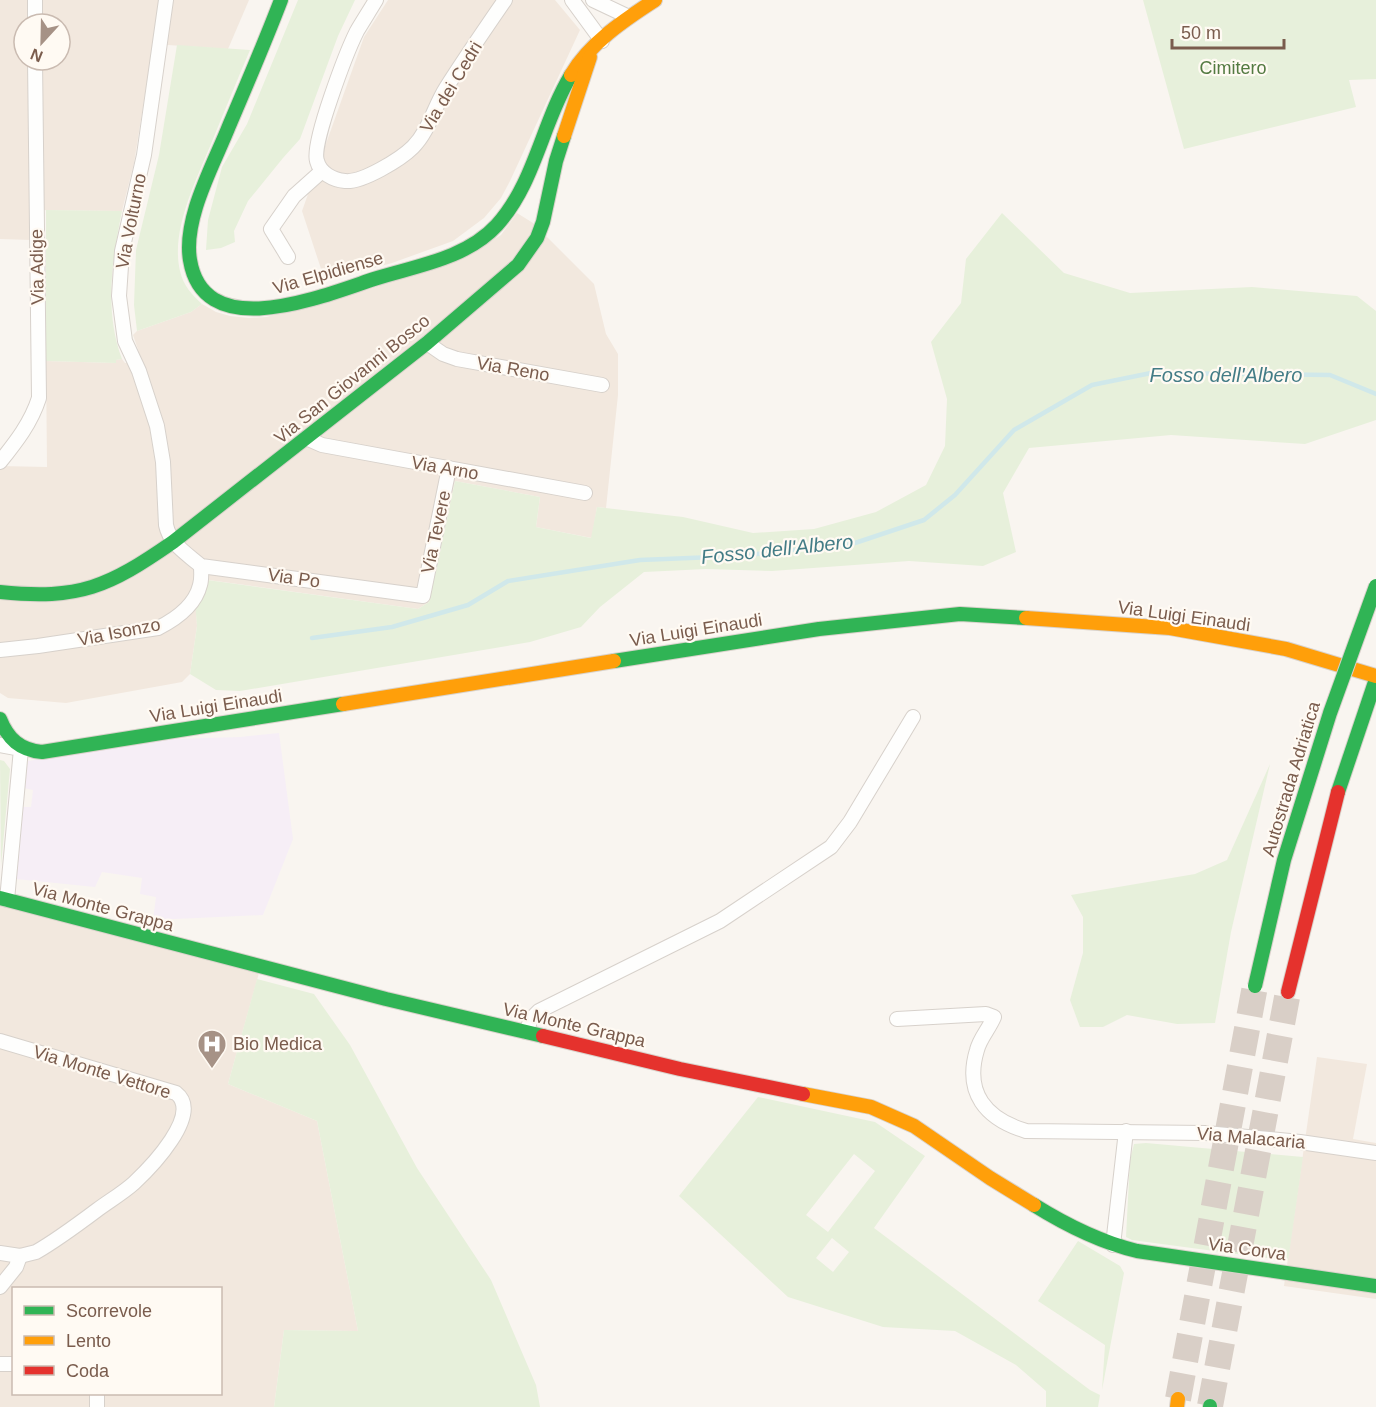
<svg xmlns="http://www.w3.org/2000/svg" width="1376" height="1407" viewBox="0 0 1376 1407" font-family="Helvetica,sans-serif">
<rect width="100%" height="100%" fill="#f9f5f0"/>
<!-- residential -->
<g fill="#f2e8de" fill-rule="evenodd">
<path d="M0,0H249L228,49L153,44L134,163L122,211L31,210V240L0,239ZM24,24H60V60H24Z"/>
<path d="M388,0H555L580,30L510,181L501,198L484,218L453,241L392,263L325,281L302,211L364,37Z"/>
<path d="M517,213L533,223L594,284L606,334L618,354V395L606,508L597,507L592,538L536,527L540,497L455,481L429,602L418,609L194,578L197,626L190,674L182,682L66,703L8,698L0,693V466L47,467L46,361L116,363V360L122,359L125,363L143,364L133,335L137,331L191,312L202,304L216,312L230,316L249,318L267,317L480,248L501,235Z"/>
<path d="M0,905L259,973L228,1084L317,1121L358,1331L284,1330L274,1407H0ZM14,1288H220V1394H14Z"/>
<path d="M1317,1057L1367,1064L1353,1139L1376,1143V1299L1284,1286Z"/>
</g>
<!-- education -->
<path fill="#f6eef6" d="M279,733L293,839L263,915L153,920L156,897L140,894L142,878L102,872L95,887L16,879L23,807H31L33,790L24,788L28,761L173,739L240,737Z"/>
<!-- green -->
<g fill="#e7f0db" fill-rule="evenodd">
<path d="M298,0H355L338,36L300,139L283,158L248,201L234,231L235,242L221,248L206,250L208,220L222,167L247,124Z"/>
<path d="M1143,0H1376V79L1349,80L1356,107L1184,149Z"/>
<path d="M177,45L250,50C237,80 225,110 213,139C198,177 170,229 180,271C183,285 192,295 202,304L191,312L137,331L134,305L136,250L159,155Z"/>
<path d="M46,210L122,211C112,260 104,311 122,359L116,360V363L46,361Z"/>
<path d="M1002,213L1064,273L1130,293L1252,287L1357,296L1376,311V420L1305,444L1171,435L1029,448L1003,493L1016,552L983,566L909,561L772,571L706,569L644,572L600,607L581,627L530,642L240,691L216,690L190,674L197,626L193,578L418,609L429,602L455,481L540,497L536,527L591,538L597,507L683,517L753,533L814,529L876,512L926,485L945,446L947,399L931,342L961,303L966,259Z"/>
<path d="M0,760L4,761L10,769L1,866Z"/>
<path d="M1270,764L1231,932L1215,1023L1177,1024L1127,1015L1103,1027H1080L1070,1000L1083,953V917L1071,895L1195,874L1227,860Z"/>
<path d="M257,979L314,994L350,1045L417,1168L491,1280L536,1385L540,1407H274L284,1330L358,1331L317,1121L228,1084Z"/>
<path d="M758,1097L875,1122L925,1156L874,1228L1090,1390L1100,1395L1098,1407H1046V1391L1016,1365L955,1331L883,1327L788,1297L679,1196ZM854,1154L875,1171L828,1232L806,1215ZM832,1238L849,1252L833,1272L816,1258Z"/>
<path d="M1146,1143L1303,1157L1288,1261L1132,1240L1126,1237L1130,1160L1134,1144Z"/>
<path d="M1078,1241L1120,1266L1124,1273L1102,1390L1105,1345L1038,1301Z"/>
</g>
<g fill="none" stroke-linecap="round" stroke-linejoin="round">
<!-- stream -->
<path stroke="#d0e8ea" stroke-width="4.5" d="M312,638L392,627L468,605L508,581L640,560L739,556L855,543L924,520L955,495L1014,430L1092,385L1151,373L1330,375L1376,394"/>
<!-- highway-tunnel -->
<g stroke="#d9cfc7" stroke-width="26" stroke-dasharray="26 13" stroke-linecap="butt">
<path d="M1178,1399L1255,986"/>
<path d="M1210,1406L1288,992"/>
</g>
<!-- street casing -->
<g stroke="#d7d1cb" stroke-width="16">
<g id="street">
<path d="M35,0V24"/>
<path d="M166,0L144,155L122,251L119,296L125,341L139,371L157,426L163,462L166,525C170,544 186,553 201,566L423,596L449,468"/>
<path d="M376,0C370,10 363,21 357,31C347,51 311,144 317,161C320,173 333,180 345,181C362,183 401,159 413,147C429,131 434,107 446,88C465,58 485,29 505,0"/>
<path d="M572,0L602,41"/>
<path d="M593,0L629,17"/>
<path d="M288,257L271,229L294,196L322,171"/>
<path d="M427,343L443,354L457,359L602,385"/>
<path d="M306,438L322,445L585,493"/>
<path d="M0,462C16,442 31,423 39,398L35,60"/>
<path d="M0,650L38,646L158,628C176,619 195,606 200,585C202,579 201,572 201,566"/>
<path d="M0,745L21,749L7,900"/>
<path d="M897,1019L986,1014L994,1017C989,1029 980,1038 977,1050C964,1093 986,1119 1026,1131L1206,1133L1300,1142L1376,1153"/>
<path d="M526,1032L531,1019L539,1011L720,921L831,847L850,822L913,717"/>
<path d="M0,1041L176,1093C203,1114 150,1168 134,1183C123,1193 109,1201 97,1210C77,1225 57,1240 36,1252L20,1256L0,1253"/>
<path d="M1113,1245L1126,1131"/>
<path d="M0,1287L16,1267L20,1256"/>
<path d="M0,1364H14"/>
<path d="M97,1394V1407"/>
</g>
</g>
<!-- fast casing -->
<g stroke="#d9d2cb" stroke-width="16">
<g id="fast">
<path d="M281,0C265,42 247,84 229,126C214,164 183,218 190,260C204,345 323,296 374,279C415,266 466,259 497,225C535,183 542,123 571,75"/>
<path d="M0,592C80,600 108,587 173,542L427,343L518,265L537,238L543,222L556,161L564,136"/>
<path d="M614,661L819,629L960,614L1026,618"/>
<path d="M0,719C8,739 20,750 42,752L343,704"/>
<path d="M1338,792L1376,679"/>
<path d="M0,898L386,999L543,1036"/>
<path d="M1034,1205C1066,1225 1100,1242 1137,1251L1376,1286"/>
<path d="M1210,1406V1407"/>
</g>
</g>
<!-- slow casing -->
<g stroke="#d9d2cb" stroke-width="16">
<g id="slow">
<path d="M571,75C590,43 624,20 655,0"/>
<path d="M564,136L590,57"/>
<path d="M1026,618L1170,628L1286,649L1376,676"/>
<path d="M343,704L614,661"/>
<path d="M803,1094L871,1107L914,1126L990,1178L1034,1205"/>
<path d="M1177,1407L1178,1399"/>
</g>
</g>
<!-- jam casing -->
<g stroke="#d9d2cb" stroke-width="16">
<g id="jam">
<path d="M1288,992L1338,792"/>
<path d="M543,1036L680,1069L803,1094"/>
</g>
</g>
<!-- street -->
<use href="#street" stroke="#fefefd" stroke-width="14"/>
<!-- fast -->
<use href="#fast" stroke="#30b455" stroke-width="14"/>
<!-- slow -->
<use href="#slow" stroke="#ff9f0a" stroke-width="14"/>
<!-- jam -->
<use href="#jam" stroke="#e5322d" stroke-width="14"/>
<!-- fast-bridge casing -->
<g stroke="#dad1cc" stroke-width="16" stroke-linecap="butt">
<path id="fast-bridge" d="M1255,986L1284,860L1330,713L1376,586"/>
</g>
<!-- fast-bridge -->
<use href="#fast-bridge" stroke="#30b455" stroke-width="14"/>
</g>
<!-- icons -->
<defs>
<g id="hospital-pin" transform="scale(1.5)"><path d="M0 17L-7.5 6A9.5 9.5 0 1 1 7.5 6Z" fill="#a69286" stroke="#fffaf3"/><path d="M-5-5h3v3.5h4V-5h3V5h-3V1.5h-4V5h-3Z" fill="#fff"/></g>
</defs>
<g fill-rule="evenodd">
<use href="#hospital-pin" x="212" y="1044"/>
</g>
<g text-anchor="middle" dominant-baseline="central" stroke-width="4.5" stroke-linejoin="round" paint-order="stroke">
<!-- park labels -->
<g font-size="18" fill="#537a41" stroke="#fffaf3">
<text x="1233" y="68">Cimitero</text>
</g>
<!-- street labels -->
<g font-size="18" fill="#7a5c4d" stroke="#fffaf3">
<text transform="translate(451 87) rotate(-59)">Via dei Cedri</text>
<text transform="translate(131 221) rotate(-79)">Via Volturno</text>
<text transform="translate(37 267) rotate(-91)">Via Adige</text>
<text transform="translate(328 273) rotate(-16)">Via Elpidiense</text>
<text transform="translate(513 369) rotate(10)">Via Reno</text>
<text transform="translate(352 379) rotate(-39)">Via San Giovanni Bosco</text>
<text transform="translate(445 468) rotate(10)">Via Arno</text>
<text transform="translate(436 532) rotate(-78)">Via Tevere</text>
<text transform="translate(294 578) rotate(8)">Via Po</text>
<text transform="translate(1184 616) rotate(8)">Via Luigi Einaudi</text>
<text transform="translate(696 630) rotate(-9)">Via Luigi Einaudi</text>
<text transform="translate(119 632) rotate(-11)">Via Isonzo</text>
<text transform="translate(216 706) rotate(-9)">Via Luigi Einaudi</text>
<text transform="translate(1291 779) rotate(-73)">Autostrada Adriatica</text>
<text transform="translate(103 907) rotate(15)">Via Monte Grappa</text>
<text transform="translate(574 1025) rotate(13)">Via Monte Grappa</text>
<text transform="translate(102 1072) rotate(17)">Via Monte Vettore</text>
<text transform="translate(1251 1138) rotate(5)">Via Malacaria</text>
<text transform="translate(1247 1249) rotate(8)">Via Corva</text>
</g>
<!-- poi labels -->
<g font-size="18" fill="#7a5c4d" stroke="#fffaf3" text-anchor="start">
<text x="233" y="1044">Bio Medica</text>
</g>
<!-- water labels -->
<g font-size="20" font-style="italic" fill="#437c86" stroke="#fffaf3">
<text x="1226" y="375">Fosso dell'Albero</text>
<text transform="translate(777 549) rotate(-6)">Fosso dell'Albero</text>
</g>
</g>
<!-- legend -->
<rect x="12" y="1287" width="210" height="108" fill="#fffaf3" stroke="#cabbb1" stroke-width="1.5"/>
<rect x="24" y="1306" width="30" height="9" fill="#30b455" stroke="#cabbb1" stroke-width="1.5"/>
<text x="66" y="1317" font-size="18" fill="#7a5c4d">Scorrevole</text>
<rect x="24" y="1336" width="30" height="9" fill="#ff9f0a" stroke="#cabbb1" stroke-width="1.5"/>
<text x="66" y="1347" font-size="18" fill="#7a5c4d">Lento</text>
<rect x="24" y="1366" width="30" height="9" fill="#e5322d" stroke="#cabbb1" stroke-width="1.5"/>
<text x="66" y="1377" font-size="18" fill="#7a5c4d">Coda</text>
<!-- north arrow -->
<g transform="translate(42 42) rotate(202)"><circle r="28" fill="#fffaf3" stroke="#cabbb1" stroke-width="1.5"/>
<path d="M0-4.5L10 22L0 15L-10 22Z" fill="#a69286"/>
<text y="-9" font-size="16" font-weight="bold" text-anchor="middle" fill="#7a5c4d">N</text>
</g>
<!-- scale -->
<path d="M1172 39v9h112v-9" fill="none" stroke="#7a5c4d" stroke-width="3"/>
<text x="1181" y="39" font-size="18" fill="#7a5c4d" stroke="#fffaf3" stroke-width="4.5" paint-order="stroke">50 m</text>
</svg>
